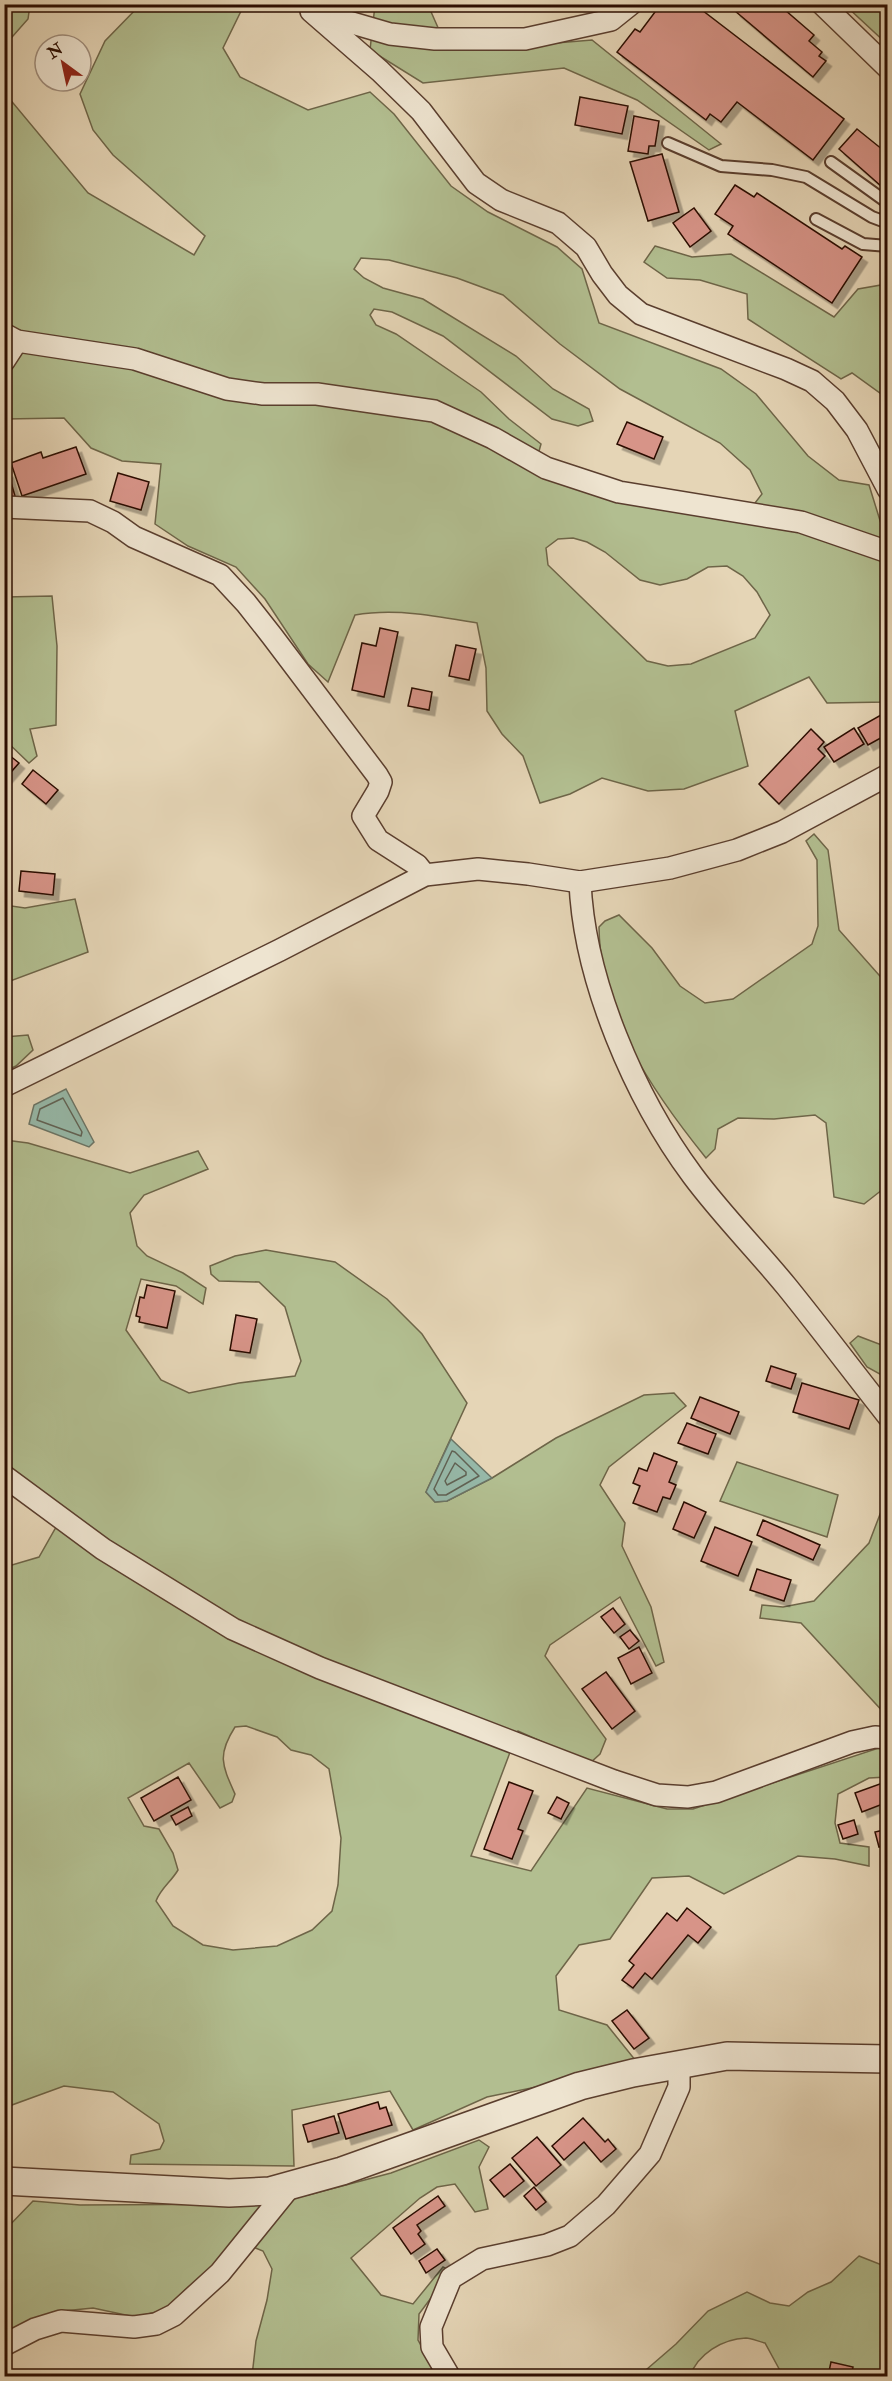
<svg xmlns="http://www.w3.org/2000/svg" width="892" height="2381" viewBox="0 0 892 2381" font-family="'IM FELL Double Pica',serif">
<defs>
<filter id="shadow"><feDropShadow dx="5.5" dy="5.5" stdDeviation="0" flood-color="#0004"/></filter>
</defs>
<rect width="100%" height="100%" fill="#e5d5b6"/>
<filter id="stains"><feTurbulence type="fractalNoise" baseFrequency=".00333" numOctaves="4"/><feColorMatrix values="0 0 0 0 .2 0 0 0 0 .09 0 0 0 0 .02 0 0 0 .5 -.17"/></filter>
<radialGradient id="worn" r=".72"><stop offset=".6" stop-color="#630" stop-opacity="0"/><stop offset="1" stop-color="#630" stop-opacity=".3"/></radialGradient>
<!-- green -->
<g fill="#b2be90" stroke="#6e6548" stroke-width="1.5" fill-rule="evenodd">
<path d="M5,4L30,5L28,19L5,45Z"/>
<path d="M140,5H244L223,48L240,77L308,110L370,92L394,114L451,186L488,212L557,247L582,269L599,323L721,369L756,394L808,456L839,480L869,485L887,543V702L827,703L809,677L735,711L748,766L684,789L648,791L602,778L570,794L540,803L523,756L502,734L487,711L486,668L477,623C438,616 395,608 355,615L328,682L308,664L265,599L236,567L188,546L155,524L161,464L122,461L91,448L64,418L5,419L4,76L8,97L88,193L194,255L205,236L113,155L93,130L80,94L105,41ZM361,258L389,260L457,278L503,295L560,344L620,389L720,443L750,470L762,494L741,521L534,469L541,444L509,419L481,392L396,334L376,325L370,315L374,309L392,312L443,336L552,419L578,426L593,421L589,409L553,389L516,356L423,299L383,288L364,278L354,269ZM573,538L587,542L605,552L640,580L660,585L687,579L708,567L727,566L743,576L757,592L770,615L755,638L691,664L668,666L647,661L548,565L546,548L558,539Z"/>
<path d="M375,5H428L447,48L484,49L592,40L721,144L709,150L637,100L564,68L423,83L370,50Z"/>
<path d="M845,5H887V44Z"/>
<path d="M655,246L692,257L731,254L834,317L858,289L887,284V388L880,393L852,373L841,379L748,319L747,294L700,280L667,278L644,262Z"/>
<path d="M52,596L57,646L56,725L30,729L37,756L29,763L5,740V597Z"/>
<path d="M814,834L828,850L839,930L887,984V1186L864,1204L834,1197L826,1123L815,1115L774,1119L738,1118L718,1129L715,1149L706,1158C652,1091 600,1016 599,927L605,921L619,915L652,948L680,986L705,1003L733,999L812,944L818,926L817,860L806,841Z"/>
<path d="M75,899L88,952L5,983V905L25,908Z"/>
<path d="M28,1035L33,1050L16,1066L5,1071V1037Z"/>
<path d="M5,1140L28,1143L130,1173L198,1151L208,1169L144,1195L130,1213L137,1246L147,1256L183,1273L206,1288L203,1304L176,1286L141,1279L126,1330L161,1380L189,1393L239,1383L295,1376L301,1361L285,1307L259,1282L219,1281L211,1274L210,1266L235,1256L266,1250L335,1262L387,1299L422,1334L467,1403L426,1492L435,1502L447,1501L492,1478L556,1438L644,1395L674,1393L686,1406L609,1467L600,1485L625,1523L622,1546L651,1607L664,1662L656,1666L620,1597L550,1645L545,1656L606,1739L600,1754L590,1763L518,1731L471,1856L531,1871L587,1788L667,1809H693L882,1747L887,1722V1777L869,1778L838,1794L835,1823L840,1843L869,1847V1866L835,1859L798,1856L724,1894L689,1876L652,1878L610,1939L579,1945L556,1976L559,2010L607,2025L636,2061L546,2085L487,2097L413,2130L390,2091L292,2110L294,2166L130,2164L131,2155L160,2149L164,2141L159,2124L113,2092L64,2086L12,2105L5,2113V1567L39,1557L55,1529L68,1513L5,1464ZM246,1726L277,1737L291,1750L311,1755L329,1769L341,1838L338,1885L332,1911L312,1930L277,1946L233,1950L203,1945L173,1926L156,1901C161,1888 171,1882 178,1870L173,1853L159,1829L144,1826L128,1798L189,1763L220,1808L232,1802L235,1794C222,1765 217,1755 235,1727Z"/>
<path d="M858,1336L887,1347V1378L867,1367L850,1343Z"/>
<path d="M737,1462L838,1495L827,1537L720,1501Z"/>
<path d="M887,1496V1716L801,1623L760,1618L762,1605L783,1607L814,1601L869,1543Z"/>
<path d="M479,2140L489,2147L479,2167L488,2209L475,2212L455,2184L437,2187L420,2198L351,2258L381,2295L413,2304L443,2267L451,2271L419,2314L418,2340L438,2376H252L256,2341L267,2300L272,2269L263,2251L253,2247L236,2248L185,2290L165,2310L135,2317L93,2308L53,2312L5,2333V2230L33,2201L80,2205L260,2204L308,2195L391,2173Z"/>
<path d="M859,2256L887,2267V2376H783L765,2343C759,2342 752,2338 746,2338C722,2339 698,2354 690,2376H639L676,2344L708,2311L747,2292L770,2303L789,2306L808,2292L831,2282Z"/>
</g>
<!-- water -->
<g fill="#96b9a9" stroke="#6b7465" stroke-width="1.5">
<path d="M66,1089L94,1142L89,1147L29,1124L34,1105Z"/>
<path d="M451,1439L492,1478L447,1501L435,1502L426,1492Z"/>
</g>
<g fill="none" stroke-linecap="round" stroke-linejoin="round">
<!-- shore -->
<g stroke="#606254" stroke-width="1.5">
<path d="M63,1098L82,1132L81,1136L37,1120L40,1109Z"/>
<path d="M452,1451L455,1452L479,1476L446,1495H438L434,1489Z"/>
<path d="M455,1463L466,1472V1475L447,1485L445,1481Z"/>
</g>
</g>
<!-- building -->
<g fill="#d79488" stroke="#2b0c00" stroke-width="1.5" filter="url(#shadow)">
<path d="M661,4H694L844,119L813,160L737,102L721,122L710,114L706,120L617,52L635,29L640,32Z"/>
<path d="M741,4H778L814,35L809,41L822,52L819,56L826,61L813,77L735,11Z"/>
<path d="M580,97L628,106L622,134L575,125Z"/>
<path d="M634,116L659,121L655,146H649L648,154L628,151Z"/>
<path d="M857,129L888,154V179L881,186L839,149Z"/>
<path d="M662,154L679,212L648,221L630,162Z"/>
<path d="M735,185L754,197L757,193L842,249L845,246L862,257L832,303L728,234L733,226L715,214Z"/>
<path d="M694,208L711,231L690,247L673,223Z"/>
<path d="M627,422L663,437L654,459L617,444Z"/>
<path d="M76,447L86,474L22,496L11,463L41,452L43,458Z"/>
<path d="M8,472L15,496L4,499V473Z"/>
<path d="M118,473L149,482L141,510L110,501Z"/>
<path d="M380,628L398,632L384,697L352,690L362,643L376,646Z"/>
<path d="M456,645L476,649L469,680L449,676Z"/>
<path d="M412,688L432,692L429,710L408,706Z"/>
<path d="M888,711V734L868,745L858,728Z"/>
<path d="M854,728L864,744L834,762L824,747Z"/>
<path d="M811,729L824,742L818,749L825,756L779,804L759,784Z"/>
<path d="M4,751L19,763L4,780Z"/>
<path d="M33,770L58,790L46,804L22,784Z"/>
<path d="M21,871L55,874L53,895L19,891Z"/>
<path d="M147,1285L175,1291L167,1328L139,1322L140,1317L136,1316L140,1297L144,1298Z"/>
<path d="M236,1315L257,1319L250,1353L230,1350Z"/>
<path d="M771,1366L796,1374L791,1389L766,1381Z"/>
<path d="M802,1383L859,1400L849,1429L793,1412Z"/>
<path d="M700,1397L739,1412L730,1434L691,1418Z"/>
<path d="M687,1423L716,1434L708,1454L678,1443Z"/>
<path d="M654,1453L677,1462L669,1482L676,1485L670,1499L663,1497L657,1512L633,1503L640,1486L633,1483L639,1468L647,1471Z"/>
<path d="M684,1502L706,1512L694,1538L673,1529Z"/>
<path d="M763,1520L820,1545L813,1560L757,1535Z"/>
<path d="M715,1527L752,1542L738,1576L701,1561Z"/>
<path d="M757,1569L791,1580L784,1601L750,1590Z"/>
<path d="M613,1608L625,1624L614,1633L601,1617Z"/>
<path d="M630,1630L639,1641L629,1649L620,1637Z"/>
<path d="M639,1647L652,1673L631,1684L618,1658Z"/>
<path d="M606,1672L635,1711L612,1729L582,1689Z"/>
<path d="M178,1777L191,1800L154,1821L141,1798Z"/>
<path d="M888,1781V1802L862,1812L855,1793Z"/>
<path d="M509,1782L533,1791L518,1829L523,1831L512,1859L484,1849Z"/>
<path d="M557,1797L569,1803L561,1819L548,1813Z"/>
<path d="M188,1807L192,1816L176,1825L171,1816Z"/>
<path d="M854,1820L858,1834L843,1839L838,1825Z"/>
<path d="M888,1829V1845L879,1847L875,1832Z"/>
<path d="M687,1908L711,1927L698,1943L688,1935L652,1979L645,1973L633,1988L622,1980L634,1965L629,1961L667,1913L677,1921Z"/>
<path d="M627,2010L649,2038L634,2049L612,2021Z"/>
<path d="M378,2102L380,2109L386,2107L392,2125L346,2139L338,2114Z"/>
<path d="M334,2116L339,2133L308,2142L303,2125Z"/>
<path d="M583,2118L605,2142L608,2139L616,2149L601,2162L584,2142L564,2160L552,2146Z"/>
<path d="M537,2137L561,2165L536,2186L512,2158Z"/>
<path d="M510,2164L524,2181L504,2197L490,2180Z"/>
<path d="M534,2187L546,2202L536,2210L524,2196Z"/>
<path d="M438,2196L445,2206L417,2225L421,2231L418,2234L425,2244L411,2254L393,2228Z"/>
<path d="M437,2249L445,2260L426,2273L419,2261Z"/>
<path d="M831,2362L853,2367L851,2376H828Z"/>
</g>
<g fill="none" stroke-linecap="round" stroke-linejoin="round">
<!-- service casing -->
<g stroke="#5a3e2e" stroke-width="14">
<g id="service">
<path d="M668,143L721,166L772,170L806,177L872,217L888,223"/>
<path d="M831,162L888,203"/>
<path d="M816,219L863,244L888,246"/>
</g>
</g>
<!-- minor casing -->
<g stroke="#5a3e2e" stroke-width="24">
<g id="minor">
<path d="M822,4L888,68"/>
<path d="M311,11L380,71L421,111L476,183L501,200L558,223L586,247L602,274L618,295L641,314L786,369L812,381L835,401L857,430L888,489"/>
<path d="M318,13L390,34L435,39H525L611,20L631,4"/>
<path d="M4,334L17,341L135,359L227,389L263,394H317L434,411L493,438L546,468L619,492L801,522L888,552"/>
<path d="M4,361L17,341"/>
<path d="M4,507L90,511L113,522L134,537L220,575L246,603L272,636L377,775L381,782L378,791L363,816L378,840L417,865L425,875"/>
<path d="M580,882C584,980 635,1098 693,1176C722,1215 756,1249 787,1287C821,1329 854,1373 888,1416"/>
<path d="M4,1086L280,950L425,875L478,869L528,874L580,882L670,868L737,850L782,832L888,775"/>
<path d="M4,1476L103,1549L233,1629L320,1668L614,1781L657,1795L688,1797L716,1792L852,1742L875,1737L888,1738"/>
<path d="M4,2345L35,2329L61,2321L134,2327L156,2324L174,2315L220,2273L293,2183"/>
<path d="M449,2376L432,2347L431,2327L451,2278L482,2259L547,2245L570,2236L606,2205L650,2154L679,2087V2063"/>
</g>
</g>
<!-- tertiary casing -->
<g stroke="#5a3e2e" stroke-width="30">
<path id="tertiary" d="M4,2181L229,2193L270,2191L342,2171L580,2086L633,2073L727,2056L888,2059"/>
</g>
<!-- service -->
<use href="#service" stroke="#eee4d0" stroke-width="10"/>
<!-- minor -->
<use href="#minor" stroke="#eee4d0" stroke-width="21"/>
<!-- tertiary -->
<use href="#tertiary" stroke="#eee4d0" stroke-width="27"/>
</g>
<!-- margin -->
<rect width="892" height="2381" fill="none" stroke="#e5d5b6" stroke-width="24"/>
<rect x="6" y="6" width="880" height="2369" fill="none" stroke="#2b0c00" stroke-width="3"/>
<rect x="12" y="12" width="868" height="2357" fill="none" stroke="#2b0c00" stroke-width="1.5"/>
<!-- north arrow -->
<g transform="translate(63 63) rotate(327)"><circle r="28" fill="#eee4d0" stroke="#a08e7d" stroke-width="1.5"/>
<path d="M0-4.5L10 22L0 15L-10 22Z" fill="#8f2418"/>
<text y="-9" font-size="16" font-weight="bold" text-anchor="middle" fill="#2b0c00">N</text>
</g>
<rect width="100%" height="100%" filter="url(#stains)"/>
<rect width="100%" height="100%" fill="url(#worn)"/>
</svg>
